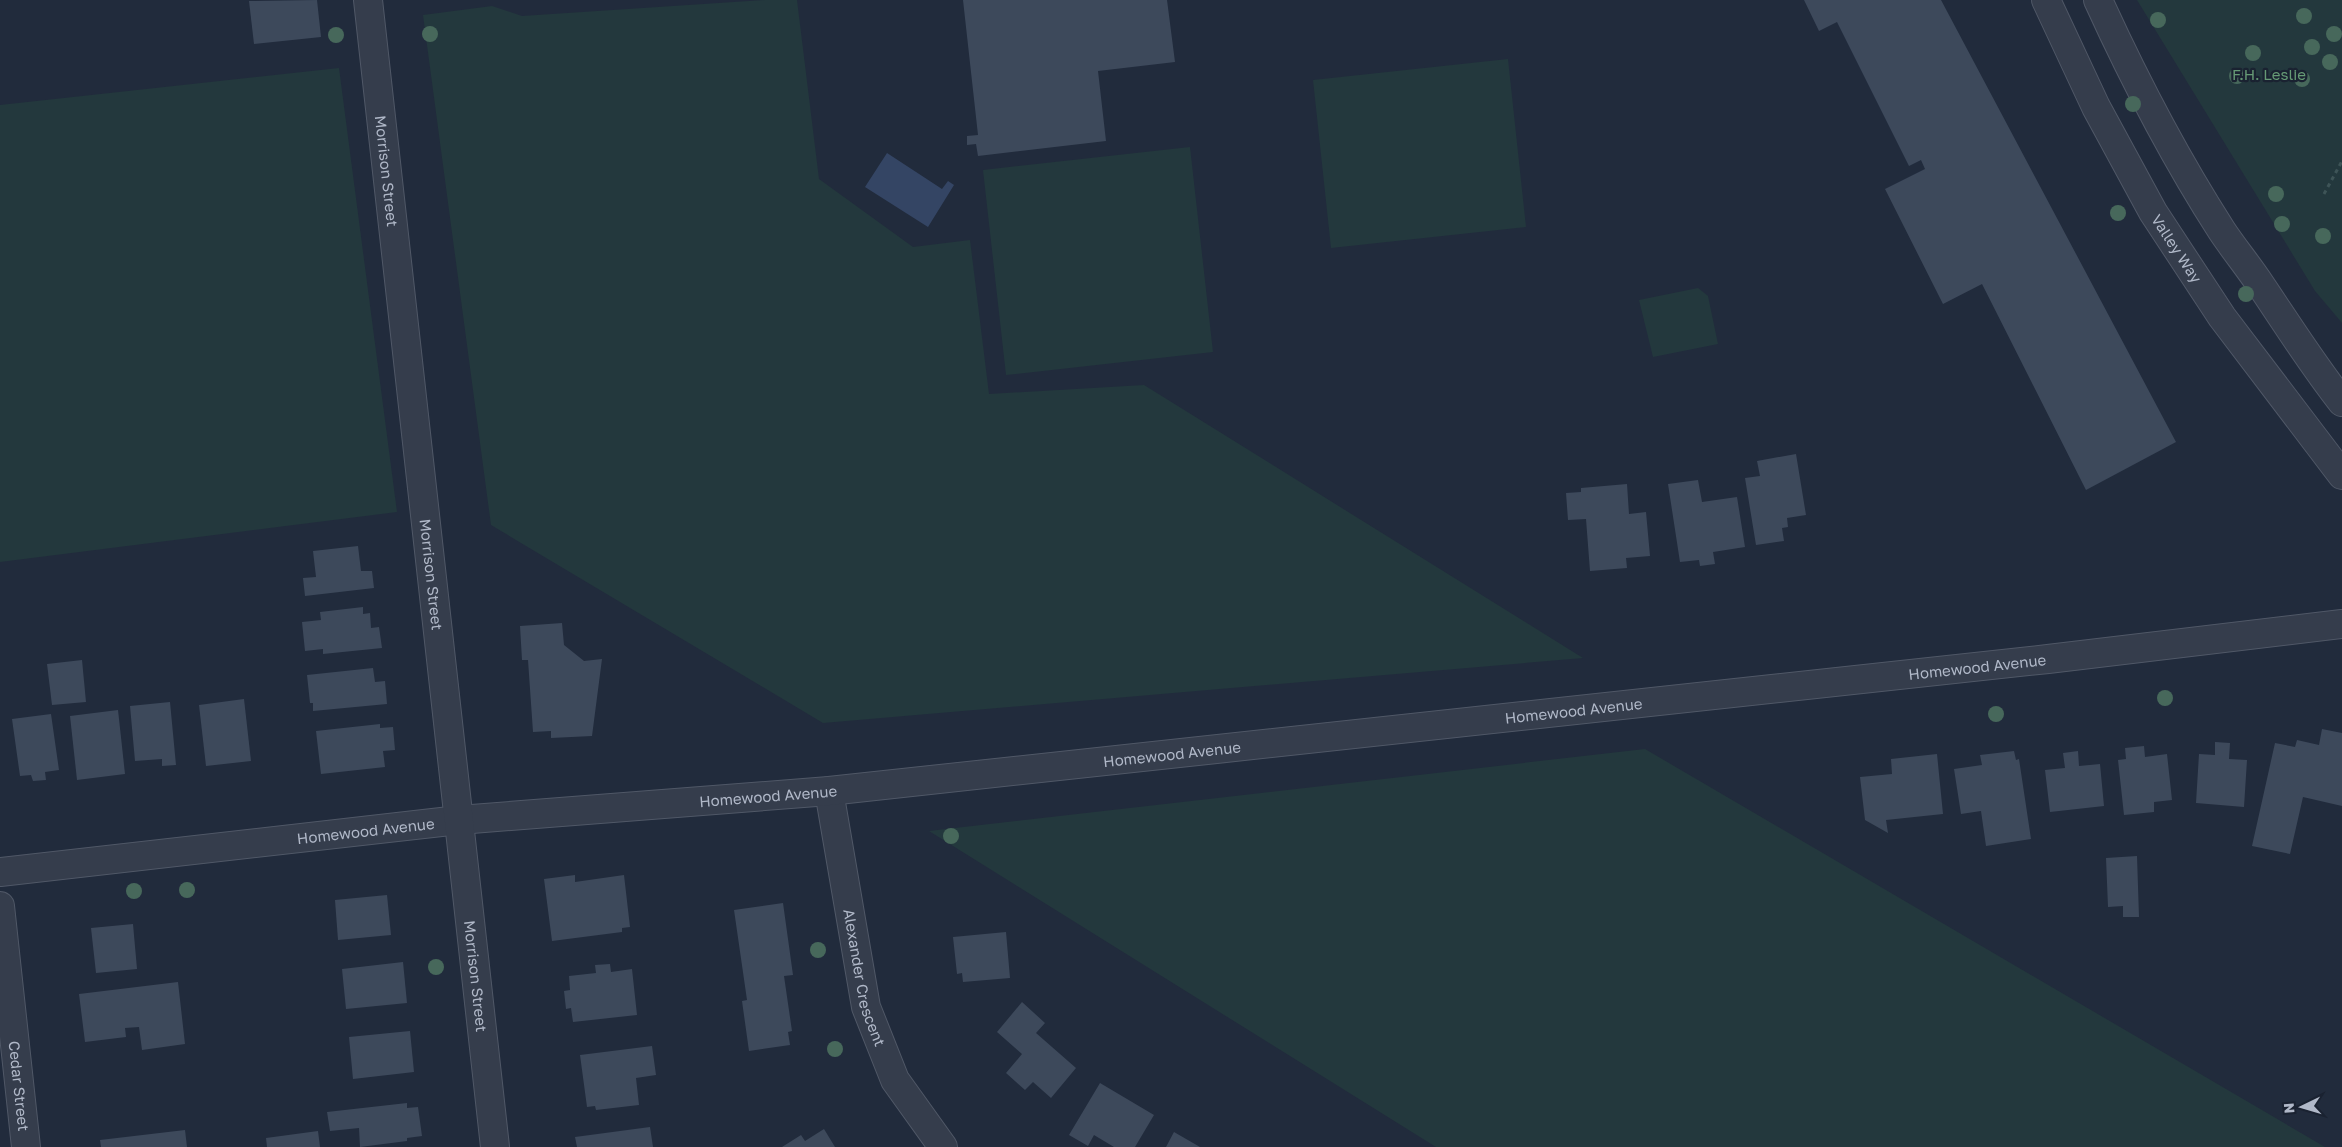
<svg xmlns="http://www.w3.org/2000/svg" width="2342" height="1147" viewBox="0 0 2342 1147" font-family="'Golos Text',sans-serif">
<rect width="100%" height="100%" fill="#212b3c"/>
<!-- green -->
<g fill="#23383d">
<path d="M765,0H797L819,179L913,247L970,240L989,394L1144,385L1583,658L823,723L491,525L423,15L492,6L522,16Z"/>
<path d="M2137,0H2342V323L2315,291Z"/>
<path d="M1508,59L1526,227L1331,248L1313,80Z"/>
<path d="M339,68L397,512L0,562V105Z"/>
<path d="M1190,147L1213,352L1006,375L983,170Z"/>
<path d="M1698,288L1708,296L1718,344L1653,357L1639,300Z"/>
<path d="M1645,749L2325,1147H1436L929,831Z"/>
</g>
<!-- water -->
<path fill="#344564" d="M887,153L942,189L948,181L954,185L928,227L865,187Z"/>
<!-- building -->
<g fill="#3d495b">
<path d="M317,0L321,37L254,44L249,1Z"/>
<path d="M963,0H1167L1175,62L1098,71L1106,141L978,156L976,144L967,145V136L978,135Z"/>
<path d="M1804,0H1941L2176,442L2086,490L1982,284L1943,304L1885,189L1925,169L1921,160L1909,166L1837,22L1819,31Z"/>
<path d="M1796,454L1806,515L1787,518L1788,527L1782,528L1784,541L1756,545L1745,478L1760,476L1757,461Z"/>
<path d="M1698,480L1702,502L1737,497L1745,547L1713,552L1715,564L1700,566L1699,560L1680,562L1668,484Z"/>
<path d="M1627,484L1629,514L1646,512L1650,556L1626,558L1627,568L1590,571L1586,519L1568,520L1566,493L1581,492V488Z"/>
<path d="M358,546L361,571H372L374,588L305,596L303,578L316,577L313,551Z"/>
<path d="M363,607V614L370,613L371,628L379,627L382,648L323,654V649L305,651L302,622L321,620L320,612Z"/>
<path d="M562,623L564,645L584,661L602,659L592,736L551,738V731L533,732L528,660H522L520,626Z"/>
<path d="M82,660L86,702L52,705L47,664Z"/>
<path d="M373,668L375,682L385,681L387,704L313,711V703H310L307,675Z"/>
<path d="M244,699L251,761L206,766L199,705Z"/>
<path d="M170,702L176,765L162,766V759L135,761L130,706Z"/>
<path d="M118,710L125,774L77,780L70,716Z"/>
<path d="M51,714L59,770L45,772L46,780L33,781L31,775L20,776L12,719Z"/>
<path d="M380,724V728L393,727L395,750L383,751L385,767L321,774L316,731Z"/>
<path d="M2322,729L2342,733V806L2303,797L2290,854L2252,846L2275,743L2295,747L2297,740L2319,745Z"/>
<path d="M2215,742L2230,743L2229,759L2247,760L2244,807L2196,803L2199,754L2215,755Z"/>
<path d="M2144,746L2145,757L2167,754L2172,800L2154,802V812L2124,815L2118,760L2126,759L2125,748Z"/>
<path d="M2014,751L2016,760L2019,759L2031,839L1986,846L1981,811L1961,814L1954,769L1982,765L1980,755Z"/>
<path d="M2078,751L2079,766L2100,764L2104,806L2050,812L2045,770L2065,768L2063,753Z"/>
<path d="M1937,754L1943,814L1886,820L1888,833L1865,820L1860,777L1892,774L1891,759Z"/>
<path d="M2137,856L2139,917H2123V906L2108,907L2106,858Z"/>
<path d="M575,875V882L624,875L630,927L622,928V932L552,941L544,879Z"/>
<path d="M387,895L391,935L338,940L335,900Z"/>
<path d="M783,903L793,975L784,976L792,1031L788,1032L790,1045L749,1051L742,1001L747,1000L734,910Z"/>
<path d="M133,924L137,969L96,973L91,928Z"/>
<path d="M1006,932L1010,978L963,982L962,973L957,974L953,937Z"/>
<path d="M403,962L407,1003L346,1009L342,969Z"/>
<path d="M610,964L611,972L632,969L637,1015L573,1022L571,1008L566,1009L564,991L570,990L569,976L596,973L595,965Z"/>
<path d="M178,982L185,1044L142,1050L139,1027L125,1028L126,1037L85,1042L79,994Z"/>
<path d="M1022,1002L1045,1023L1036,1033L1076,1068L1051,1098L1033,1082L1025,1090L1006,1073L1022,1054L997,1032Z"/>
<path d="M410,1031L414,1072L353,1079L349,1037Z"/>
<path d="M652,1046L656,1075L636,1078L639,1105L596,1110L595,1106L587,1107L580,1055Z"/>
<path d="M1100,1083L1154,1115L1135,1147H1114L1094,1135L1088,1146L1069,1135Z"/>
<path d="M407,1103V1108L418,1107L422,1136L407,1138V1141L360,1147L359,1128L330,1131L327,1112Z"/>
<path d="M650,1127L653,1147H577L575,1137Z"/>
<path d="M824,1129L835,1147H782L801,1135L805,1141Z"/>
<path d="M185,1130L187,1147H101L100,1140Z"/>
<path d="M318,1131L320,1147H267L266,1138Z"/>
<path d="M1174,1132L1200,1147H1166Z"/>
</g>
<g fill="none" stroke-linecap="round" stroke-linejoin="round">
<!-- minor casing -->
<g stroke="#505867" stroke-width="30">
<g id="minor">
<path id="s1" d="M829,791L866,1007L895,1080L943,1147"/>
<path id="s2" d="M0,872L459,820L829,791L2048,659L2342,624"/>
<path id="s3" d="M0,906L26,1147"/>
</g>
</g>
<!-- tertiary casing -->
<g stroke="#505867" stroke-width="30">
<g id="tertiary">
<path id="s4" d="M368,0L495,1147"/>
<path id="s5" d="M2046,0L2096,107L2153,212L2222,317L2342,475"/>
<path d="M2098,0C2134,79 2175,158 2222,231C2234,249 2248,266 2260,284C2287,324 2312,364 2342,402"/>
</g>
</g>
<!-- path -->
<path stroke="#3e5457" stroke-width="3" stroke-dasharray="4 4" stroke-linecap="butt" d="M2324,194L2342,161"/>
<!-- minor -->
<use href="#minor" stroke="#353d4c" stroke-width="28"/>
<!-- tertiary -->
<use href="#tertiary" stroke="#353d4c" stroke-width="28"/>
</g>
<!-- trees -->
<g fill="#47685b">
<circle cx="2304" cy="16" r="8"/>
<circle cx="2158" cy="20" r="8"/>
<circle cx="430" cy="34" r="8"/>
<circle cx="2334" cy="34" r="8"/>
<circle cx="336" cy="35" r="8"/>
<circle cx="2312" cy="47" r="8"/>
<circle cx="2253" cy="53" r="8"/>
<circle cx="2330" cy="62" r="8"/>
<circle cx="2237" cy="76" r="8"/>
<circle cx="2302" cy="79" r="8"/>
<circle cx="2133" cy="104" r="8"/>
<circle cx="2276" cy="194" r="8"/>
<circle cx="2118" cy="213" r="8"/>
<circle cx="2282" cy="224" r="8"/>
<circle cx="2323" cy="236" r="8"/>
<circle cx="2246" cy="294" r="8"/>
<circle cx="2165" cy="698" r="8"/>
<circle cx="1996" cy="714" r="8"/>
<circle cx="951" cy="836" r="8"/>
<circle cx="187" cy="890" r="8"/>
<circle cx="134" cy="891" r="8"/>
<circle cx="818" cy="950" r="8"/>
<circle cx="436" cy="967" r="8"/>
<circle cx="835" cy="1049" r="8"/>
</g>
<g text-anchor="middle" dominant-baseline="central" stroke-width="4.5" stroke-linejoin="round" paint-order="stroke">
<!-- park labels -->
<g font-size="15" fill="#669a75" stroke="#1a2231">
<text x="2269" y="74">F.H. Leslie</text>
</g>
<!-- street labels -->
<g font-size="15" fill="#b0b8c8" stroke="#1a2231">
<text stroke="none"><textPath href="#s4" startOffset="172">Morrison Street</textPath></text>
<text stroke="none"><textPath href="#s5" startOffset="281">Valley Way</textPath></text>
<text stroke="none"><textPath href="#s4" startOffset="578">Morrison Street</textPath></text>
<text stroke="none"><textPath href="#s2" startOffset="1988">Homewood Avenue</textPath></text>
<text stroke="none"><textPath href="#s2" startOffset="1582">Homewood Avenue</textPath></text>
<text stroke="none"><textPath href="#s2" startOffset="1178">Homewood Avenue</textPath></text>
<text stroke="none"><textPath href="#s2" startOffset="772">Homewood Avenue</textPath></text>
<text stroke="none"><textPath href="#s2" startOffset="368">Homewood Avenue</textPath></text>
<text stroke="none"><textPath href="#s4" startOffset="982">Morrison Street</textPath></text>
<text stroke="none"><textPath href="#s1" startOffset="190">Alexander Crescent</textPath></text>
<text stroke="none"><textPath href="#s3" startOffset="181">Cedar Street</textPath></text>
</g>
</g>
<!-- north arrow -->
<g transform="translate(2302 1107) rotate(265)" stroke="#1a2231" stroke-width="4" paint-order="stroke">
<path d="M0-4L9 19L0 12L-9 19Z" fill="#b0b8c8"/>
<text y="-8" font-size="14" font-weight="bold" text-anchor="middle" fill="#b0b8c8">N</text>
</g>
</svg>
